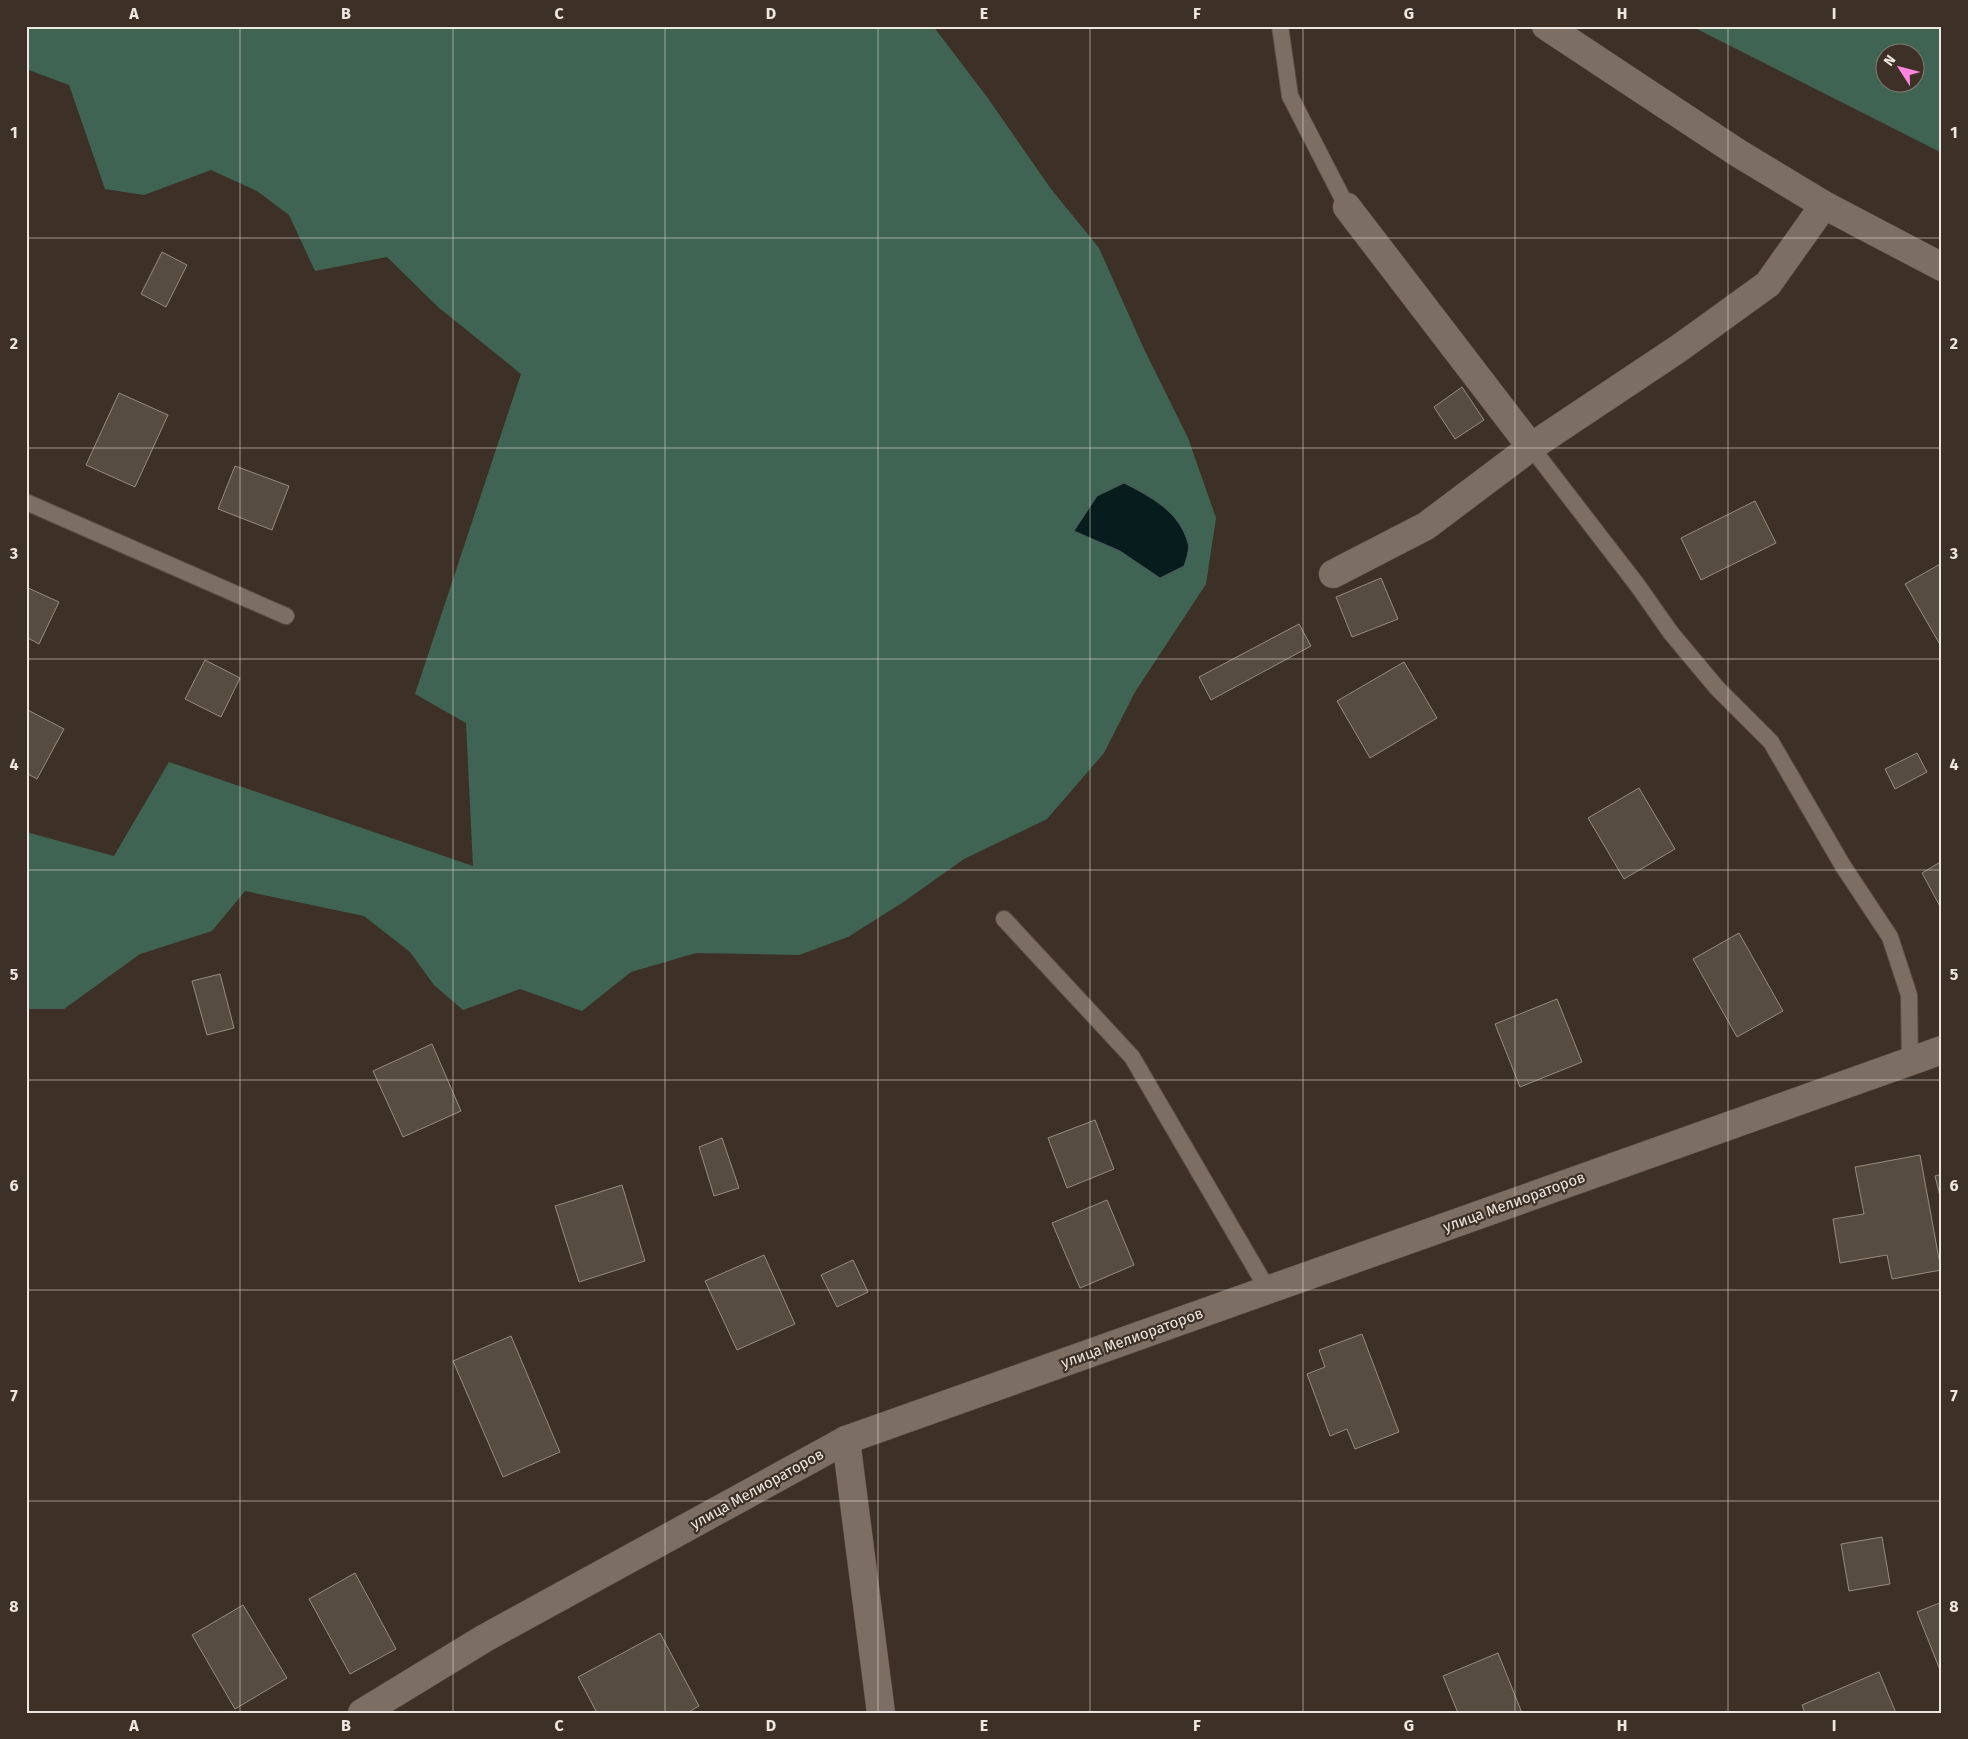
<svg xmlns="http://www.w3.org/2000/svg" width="1968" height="1739" viewBox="0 0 1968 1739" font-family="'Fira Sans',sans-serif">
<rect width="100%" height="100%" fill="#3d3127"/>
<!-- green -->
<g fill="#3f6453" fill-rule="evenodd">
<path d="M29,26H933L987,97L1051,189L1099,248L1144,349L1188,438L1216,518L1206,584L1135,692L1104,753L1047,819L964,859L902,903L848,937L799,955L696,953L631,972L582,1011L520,989L463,1010L434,985L410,952L364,916L245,891L212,931L140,954L64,1009H26V832L114,856L169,762L473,866L466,723L415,694L521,374L438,307L387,257L315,271L289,215L257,191L211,170L144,195L105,189L69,85L26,69V29Z"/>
<path d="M1691,26H1942V153ZM1886,52H1916V82H1886Z"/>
</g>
<!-- water -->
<path fill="#071d1d" stroke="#4c5958" d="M1124,483C1151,497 1179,511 1188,543C1190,549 1186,560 1184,566L1160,578L1120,551L1074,531L1097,496Z"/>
<!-- building -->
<g fill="#564d40" stroke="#968c7e">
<path d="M162,252L187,265L166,307L141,294Z"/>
<path d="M1462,387L1484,420L1455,439L1434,407Z"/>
<path d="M119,393L168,415L135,487L86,465Z"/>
<path d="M235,466L289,486L272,530L218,509Z"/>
<path d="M1755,501L1776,543L1701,580L1681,538Z"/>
<path d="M1942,563V648L1905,584Z"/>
<path d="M1381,578L1398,619L1352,637L1336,597Z"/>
<path d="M26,587L59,602L39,644L26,637Z"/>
<path d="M1299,624L1311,646L1211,700L1199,677Z"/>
<path d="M205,660L240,678L221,717L185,699Z"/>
<path d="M1404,662L1437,718L1370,758L1337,701Z"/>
<path d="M26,709L64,729L37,779L26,773Z"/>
<path d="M1917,753L1927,772L1895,789L1885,769Z"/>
<path d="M1639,788L1675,849L1624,879L1588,818Z"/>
<path d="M1942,861V910L1922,873Z"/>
<path d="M1739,933L1783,1011L1737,1037L1693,959Z"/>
<path d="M220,974L234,1028L207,1035L192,981Z"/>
<path d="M1557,999L1582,1062L1520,1087L1495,1024Z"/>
<path d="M432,1044L461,1111L403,1137L373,1071Z"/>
<path d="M1095,1120L1114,1169L1067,1188L1048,1138Z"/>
<path d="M722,1138L739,1188L714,1196L699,1147Z"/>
<path d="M1920,1155L1941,1270L1892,1279L1887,1255L1840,1263L1833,1219L1864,1214L1855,1167Z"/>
<path d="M1942,1174V1204L1935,1176Z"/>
<path d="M622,1185L645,1261L579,1282L555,1206Z"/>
<path d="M1107,1200L1134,1265L1080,1288L1052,1223Z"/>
<path d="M764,1255L795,1324L737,1350L705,1281Z"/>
<path d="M853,1260L868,1292L837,1307L821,1275Z"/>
<path d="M1362,1334L1399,1432L1355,1449L1347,1429L1330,1436L1307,1374L1325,1367L1319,1350Z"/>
<path d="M511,1336L560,1452L503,1477L453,1361Z"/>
<path d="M1882,1537L1890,1584L1849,1591L1841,1544Z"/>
<path d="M355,1573L396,1649L350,1674L309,1599Z"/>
<path d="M1942,1602V1669L1940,1670L1917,1612Z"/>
<path d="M243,1605L287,1678L235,1709L192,1635Z"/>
<path d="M660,1633L699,1706L687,1713H597L578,1677Z"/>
<path d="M1498,1653L1522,1713H1458L1443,1676Z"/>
<path d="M1879,1672L1896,1713H1805L1802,1705Z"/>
</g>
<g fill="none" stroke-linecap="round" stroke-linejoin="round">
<!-- lane casing -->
<g stroke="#594e46" stroke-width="18">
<g id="lane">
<path d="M1280,26L1290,96L1347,207"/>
<path d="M1531,447L1638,586L1671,633L1717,688L1771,742L1843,866L1890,937L1909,995L1910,1061"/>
<path d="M26,502L286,616"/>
<path d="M1004,919L1132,1057L1268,1290"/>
</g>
</g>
<!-- street casing -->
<g stroke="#594e46" stroke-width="29">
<g id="street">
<path d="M1347,207L1531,447"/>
<path d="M1333,574L1426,526L1531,447L1678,349L1768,284L1824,205"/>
<path d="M846,1440L881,1713"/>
<path d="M362,1713L485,1638L846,1440L1942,1050"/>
</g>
</g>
<!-- secondary casing -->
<g stroke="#594e46" stroke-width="29">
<path id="secondary" d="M1546,26L1738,153L1824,205L1942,267"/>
</g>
<!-- lane -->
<use href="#lane" stroke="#7c6e62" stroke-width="16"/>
<!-- street -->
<use href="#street" stroke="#7c6e62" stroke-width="28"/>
<!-- secondary -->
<use href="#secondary" stroke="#7c6e62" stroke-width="28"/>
</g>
<!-- grid -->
<path fill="none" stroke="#eee6e0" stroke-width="1" stroke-opacity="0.55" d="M240,26V1713M453,26V1713M665,26V1713M878,26V1713M1090,26V1713M1303,26V1713M1515,26V1713M1728,26V1713M26,238H1942M26,448H1942M26,659H1942M26,870H1942M26,1080H1942M26,1290H1942M26,1501H1942"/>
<g text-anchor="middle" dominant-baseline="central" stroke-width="4.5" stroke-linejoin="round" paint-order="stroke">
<!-- street labels -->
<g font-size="15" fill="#eee6e0" stroke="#3d3127">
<text transform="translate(1514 1202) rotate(-20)">улица Мелиораторов</text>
<text transform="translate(1132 1338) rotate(-20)">улица Мелиораторов</text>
<text transform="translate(757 1489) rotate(-29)">улица Мелиораторов</text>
</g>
</g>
<!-- border -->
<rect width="1968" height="1739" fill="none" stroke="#3d3127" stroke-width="55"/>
<!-- north arrow -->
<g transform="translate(1900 68) rotate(306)"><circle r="24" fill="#3d3127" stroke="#847971"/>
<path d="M0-4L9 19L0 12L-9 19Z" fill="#ff85df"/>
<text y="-8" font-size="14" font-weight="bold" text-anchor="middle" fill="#eee6e0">N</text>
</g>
<rect x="28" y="28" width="1912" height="1684" fill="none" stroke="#eee6e0" stroke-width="2"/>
<g font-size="16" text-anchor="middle" font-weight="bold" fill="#eee6e0">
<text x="134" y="19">A</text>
<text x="346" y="19">B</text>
<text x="559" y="19">C</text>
<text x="771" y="19">D</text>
<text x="984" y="19">E</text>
<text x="1197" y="19">F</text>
<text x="1409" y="19">G</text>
<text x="1622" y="19">H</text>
<text x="1834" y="19">I</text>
<text x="14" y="138">1</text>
<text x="1954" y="138">1</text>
<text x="14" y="349">2</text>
<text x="1954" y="349">2</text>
<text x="14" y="559">3</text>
<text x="1954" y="559">3</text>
<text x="14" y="770">4</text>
<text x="1954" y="770">4</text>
<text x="14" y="980">5</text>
<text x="1954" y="980">5</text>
<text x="14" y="1191">6</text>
<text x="1954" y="1191">6</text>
<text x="14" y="1401">7</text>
<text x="1954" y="1401">7</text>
<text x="14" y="1612">8</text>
<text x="1954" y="1612">8</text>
<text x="134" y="1731">A</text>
<text x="346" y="1731">B</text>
<text x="559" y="1731">C</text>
<text x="771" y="1731">D</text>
<text x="984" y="1731">E</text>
<text x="1197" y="1731">F</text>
<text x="1409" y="1731">G</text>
<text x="1622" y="1731">H</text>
<text x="1834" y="1731">I</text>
</g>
</svg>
